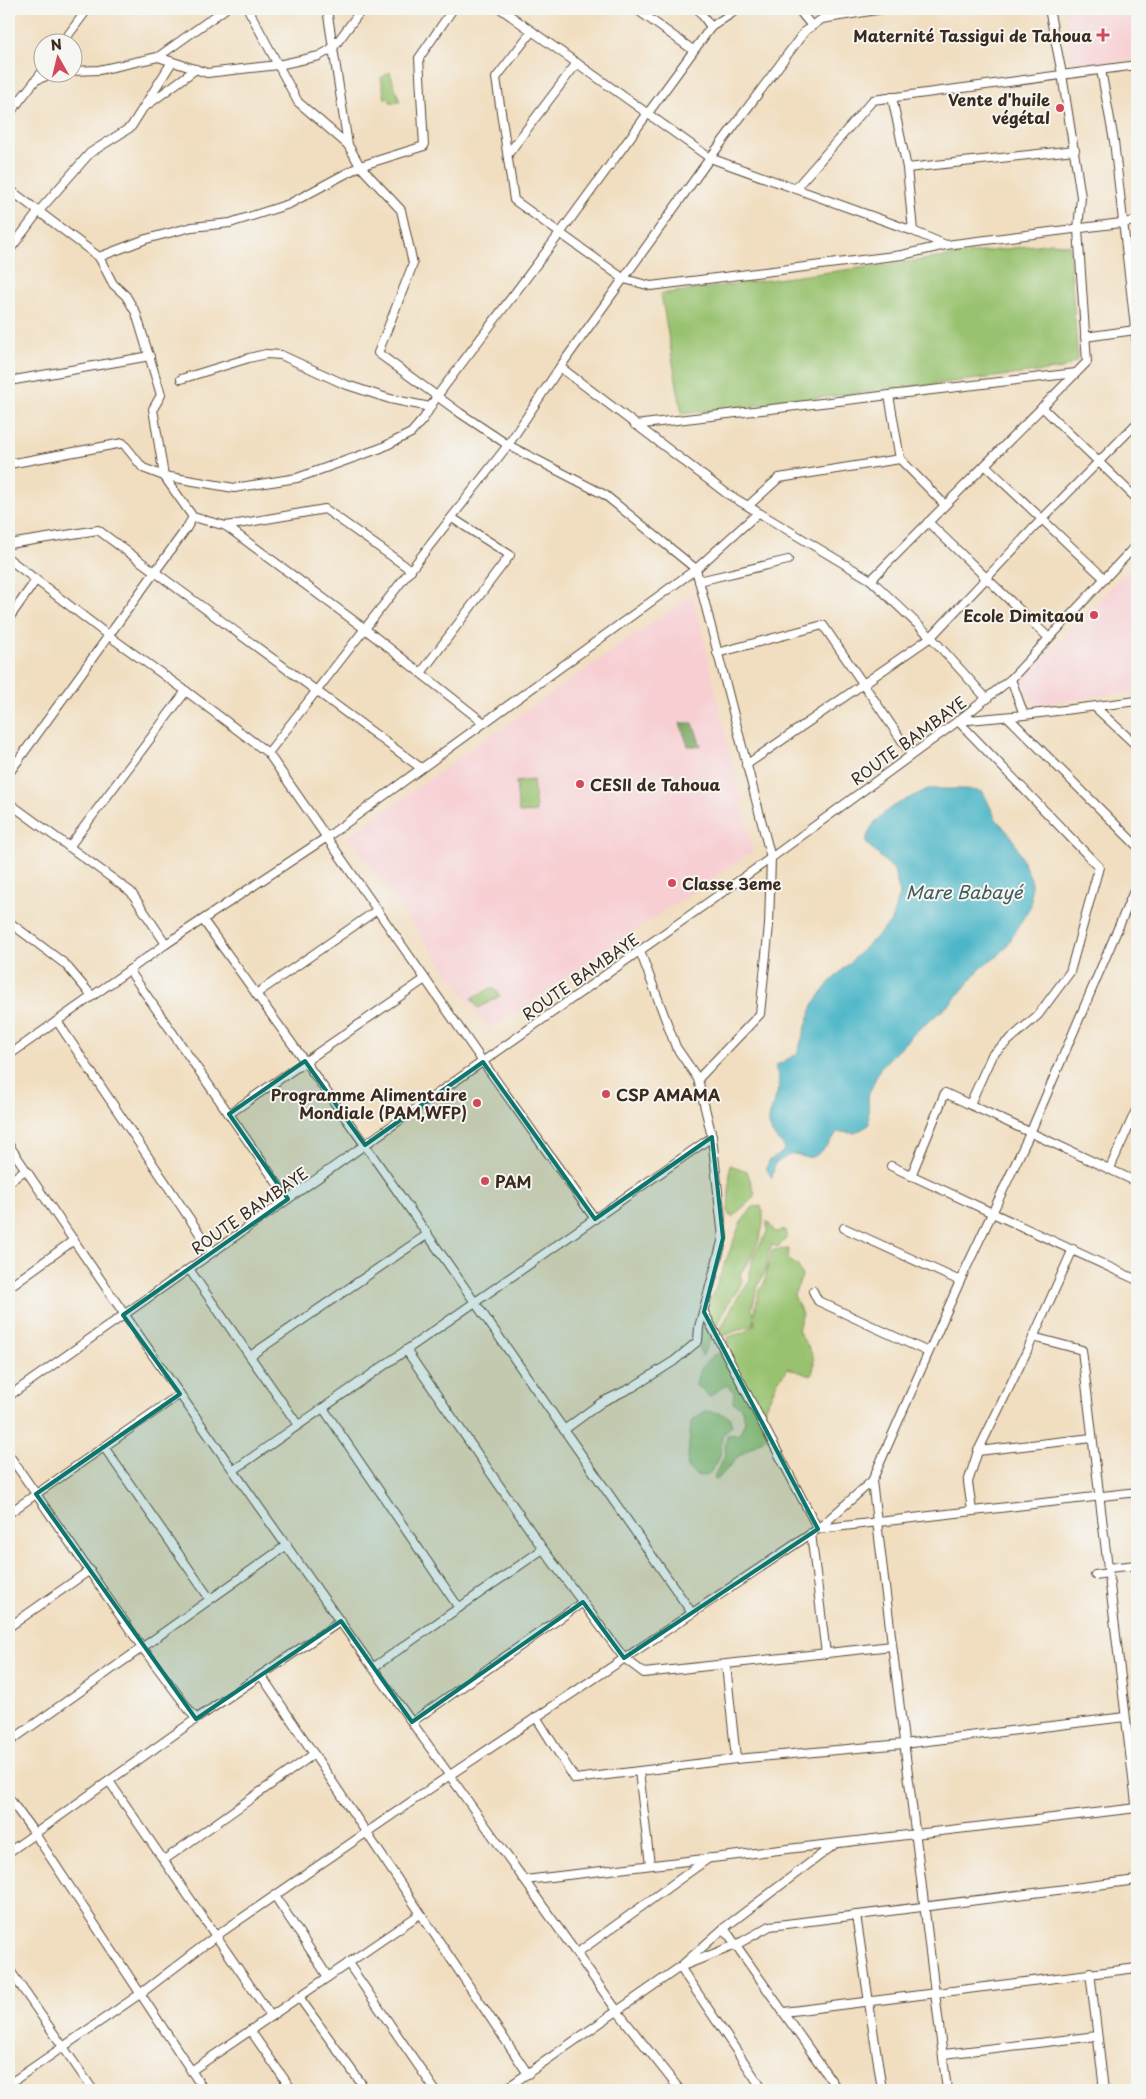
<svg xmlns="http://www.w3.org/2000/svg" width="1146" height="2099" viewBox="0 0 1146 2099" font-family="'Playpen Sans',sans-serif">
<rect width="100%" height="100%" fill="#f6f6f2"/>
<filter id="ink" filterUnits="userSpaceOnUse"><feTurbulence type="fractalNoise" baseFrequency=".02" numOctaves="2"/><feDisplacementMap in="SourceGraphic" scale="10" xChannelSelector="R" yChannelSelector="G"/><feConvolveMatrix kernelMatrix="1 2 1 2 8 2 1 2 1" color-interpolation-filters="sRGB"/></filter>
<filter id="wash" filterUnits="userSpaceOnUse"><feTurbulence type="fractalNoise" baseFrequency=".0096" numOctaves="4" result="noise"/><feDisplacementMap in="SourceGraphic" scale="20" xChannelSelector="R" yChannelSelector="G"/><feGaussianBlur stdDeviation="1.12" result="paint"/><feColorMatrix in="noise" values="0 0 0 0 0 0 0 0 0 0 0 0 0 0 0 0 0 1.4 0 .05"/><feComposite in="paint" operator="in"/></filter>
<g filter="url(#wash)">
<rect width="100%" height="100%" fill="#f1dec0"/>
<!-- built -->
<g fill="#f7cfd3">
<path d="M1069,9H1137V59L1072,67L1065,11Z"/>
<path d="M1137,560V691L1033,705L1021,681Z"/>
<path d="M693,594L753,851L490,1030L348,836Z"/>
</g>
<!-- green -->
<g fill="#99c26f" stroke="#6a7646">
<path d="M390,72L400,102L391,103L389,98L385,99L381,78Z"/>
<path d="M1052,243L1069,245L1078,360L1062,369L682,414L661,294Z"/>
<path d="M533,780L536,812L519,813L516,782Z"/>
<path d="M493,987L500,996L478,1008L472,998Z"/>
<path d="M730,1165L747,1171L755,1194L751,1200L732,1217L728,1214Z"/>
<path d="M761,1206C769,1228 753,1256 740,1274L742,1280L738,1290L730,1300L702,1356L699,1349L704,1318L740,1224L753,1207Z"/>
<path d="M767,1221L775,1232L786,1230V1239L778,1247L772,1245L769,1251L766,1270L758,1285L752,1309L754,1316L759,1291L764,1284L772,1250L789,1249L788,1259L798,1266L802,1276L794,1295L802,1314L798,1330C806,1347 820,1356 811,1376L788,1368L778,1381L762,1414L770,1435L739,1456L717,1480L713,1478L726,1454L725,1446L727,1435L740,1434L745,1421L741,1407L733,1402L734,1392L726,1385L709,1397L704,1390L696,1386C697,1369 711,1353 728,1349V1337L745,1332L755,1325L754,1318L753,1325L725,1335L718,1334L735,1301L750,1280V1268L753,1257L767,1232Z"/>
<path d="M705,1411L720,1413L729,1417L732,1425L722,1436C721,1454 720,1464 706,1476L696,1475L687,1468L691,1422Z"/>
</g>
<!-- forest -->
<path fill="#7aa862" stroke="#5a6940" d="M680,723H693L701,746H688Z"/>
<!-- water -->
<path fill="#4bb6c7" stroke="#437072" d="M928,789H965L983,792L996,819L1012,837L1031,879V905L1008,944L998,956L982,967L951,1003L917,1031L880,1068L868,1096L869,1125L855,1133L838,1132C830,1141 819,1161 804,1157C799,1156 795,1152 789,1155C783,1158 781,1161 775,1163L772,1178L766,1168L769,1161L784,1151V1146C754,1122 778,1109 779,1081C779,1077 776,1071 775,1066L797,1054L813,1005L829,983L890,923L900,895L894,870L866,843C870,813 904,801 928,789Z"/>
</g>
<g filter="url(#ink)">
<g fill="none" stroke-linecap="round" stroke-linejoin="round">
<!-- minor casing -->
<g stroke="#564536" stroke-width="10">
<g id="minor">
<path d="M248,9L298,102L348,145L360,166L401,210L413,264L378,353L460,413L508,445L605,495L696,569L771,858L769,925L760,1014L698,1079"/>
<path d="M327,9L348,145"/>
<path d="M501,9L710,158L913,231L946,245L1137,221"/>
<path d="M636,9L693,50"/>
<path d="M698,9L711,27"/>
<path d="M798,9L812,26"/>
<path d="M532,31L496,78L514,200L624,279L651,286L902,255L946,245"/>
<path d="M63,42L86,11L85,9"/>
<path d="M158,57L207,73L278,65L319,56L333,48L362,9"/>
<path d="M1101,70L1114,141L1137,345"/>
<path d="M72,71L99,70L158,57L225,9"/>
<path d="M36,80L57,72"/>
<path d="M9,97L18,103"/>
<path d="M892,97L907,168L913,231"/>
<path d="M146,106L196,69"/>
<path d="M9,114L42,72"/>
<path d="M508,154L577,63"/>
<path d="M907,168L1075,150"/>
<path d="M9,189L99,257L113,284L126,296L136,313L161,395L153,409L164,476L193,517L226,526L365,629L484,723"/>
<path d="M795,189L873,100L1137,65"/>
<path d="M9,251L39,211L90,153L131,127L172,62"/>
<path d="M99,257L146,239L192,227L230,223L289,204L360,166L424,146L419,58L453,9"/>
<path d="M1085,337L1135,330"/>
<path d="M560,367L726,493L871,580L931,637L987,699"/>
<path d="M181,379L249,358L266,354L281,355L344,384L390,399L430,407"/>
<path d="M9,381L150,356"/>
<path d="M889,395L900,459L945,505"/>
<path d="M1042,407L1137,499"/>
<path d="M635,425L1076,373"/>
<path d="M9,464L123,443L143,468L164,476L234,488L297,478L381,448L411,433L424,418L437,396L561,232L711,27L738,9"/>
<path d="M985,465L1105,579"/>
<path d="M748,506L779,478L900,459"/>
<path d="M928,522L1049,638"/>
<path d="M226,526L325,509L411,570"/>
<path d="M9,544L98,530L421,768"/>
<path d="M9,559L109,636L186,691L268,753L483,1062L595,1219"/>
<path d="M871,580L1087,362L1078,229L1081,197L1062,74L1049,9"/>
<path d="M699,581L788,560"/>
<path d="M9,618L36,580"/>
<path d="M717,653L823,625L911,754"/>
<path d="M421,673L510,555L452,518"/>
<path d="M1011,679L1024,715"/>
<path d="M1095,707L1137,746"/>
<path d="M1008,717L1137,846"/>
<path d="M958,721L1099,867L1070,972L1038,1015L992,1055L970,1104"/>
<path d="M958,721L1024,715L1137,701"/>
<path d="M268,753L508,445L560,367L710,158L805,31L822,19L882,9"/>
<path d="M746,765L931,637L1043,518L1137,423"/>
<path d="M9,773L186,529L193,517"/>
<path d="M9,803L131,892L166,944"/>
<path d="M69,847L186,691"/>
<path d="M203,920L365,1145L692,1613"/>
<path d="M9,922L65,964L92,996"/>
<path d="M129,970L288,1199"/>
<path d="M256,994L377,910"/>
<path d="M57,1021L212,1252"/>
<path d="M9,1055L166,944L327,837L696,569L758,513"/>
<path d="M229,1114L425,979"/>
<path d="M9,1145C206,1438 414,1724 618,2012L680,2090"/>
<path d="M891,1166L1137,1280"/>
<path d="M1110,1168L1137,1108"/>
<path d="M911,1176L945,1093L1137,1182"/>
<path d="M9,1182L25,1170"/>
<path d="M844,1228L960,1281"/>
<path d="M189,1269L298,1425"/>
<path d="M9,1287L74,1240"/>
<path d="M813,1291L818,1301L928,1352"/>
<path d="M704,1312L818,1529L1137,1492"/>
<path d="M1033,1337L1082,1350L1137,1812"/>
<path d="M406,1350L543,1549L624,1658L644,1673L892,1646"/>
<path d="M250,1356L428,1234"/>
<path d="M9,1396L771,858L958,721L1011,679L1137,544"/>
<path d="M323,1408L459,1608"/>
<path d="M564,1430L602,1402L633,1387L674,1361L698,1341L699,1327L723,1238L712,1137L698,1079L676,1047L640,951"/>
<path d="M104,1447L210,1599"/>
<path d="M978,1451L1092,1438"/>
<path d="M9,1455L142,1647L196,1719"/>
<path d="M234,1470L712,1137"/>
<path d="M972,1511L968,1482L978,1451L1027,1351L1073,1249"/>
<path d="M9,1513L180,1394"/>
<path d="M811,1533L826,1654"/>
<path d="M1108,1568L1137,1565"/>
<path d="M1095,1575L1108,1573"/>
<path d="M9,1627L90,1570"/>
<path d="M726,1665L736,1759"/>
<path d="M374,1667L543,1549"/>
<path d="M261,1675L528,2074"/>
<path d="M536,1717L575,1779L736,1759L903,1744L1125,1717"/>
<path d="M412,1722L583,1602"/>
<path d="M9,1742L287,1545"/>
<path d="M639,1771L650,1865"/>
<path d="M109,1781L271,2016"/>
<path d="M9,1798L35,1834L204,2090"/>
<path d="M9,1852L196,1719L341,1621"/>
<path d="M164,1860L314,1754"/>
<path d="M525,1880L1137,1808"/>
<path d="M275,1896L328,1977"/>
<path d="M856,1915L882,2090"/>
<path d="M724,1928L838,2090"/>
<path d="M577,1953L709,1858"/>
<path d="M348,1963L435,2090"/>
<path d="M9,1969L93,2090"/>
<path d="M1090,1972L1104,2090"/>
<path d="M299,1997L366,2090"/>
<path d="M784,2012L1137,1968"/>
<path d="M250,2030L292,2090"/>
<path d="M944,2054L1097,2036"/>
<path d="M191,2071L420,1914"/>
<path d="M9,2084L140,1994L216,1936L450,1775L818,1529L872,1481"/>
<path d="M504,2090L680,1967L724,1928L835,1844"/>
<path d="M763,2090L680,1967L736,1945L770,1926L1137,1880"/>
<path d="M947,2090L872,1481L960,1281L1031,1131L1137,884"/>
</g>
</g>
<!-- minor -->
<use href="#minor" stroke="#fff" stroke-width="8"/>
</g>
</g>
<!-- marked area -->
<path fill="#0f766e" fill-opacity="0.2" stroke="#0f766e" stroke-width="4" stroke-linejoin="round" d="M305,1061L365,1145L483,1062L595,1219L712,1137L723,1238L704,1312L818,1529L624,1658L583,1602L412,1722L341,1621L196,1719L36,1494L180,1394L123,1315L288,1199L229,1114Z"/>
<!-- markers -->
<g fill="#d1495b" stroke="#f6f6f2" stroke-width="2">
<path d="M1100.5 27.5h5v5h5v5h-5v5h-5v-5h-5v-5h5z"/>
<circle cx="1060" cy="108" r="5"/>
<circle cx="1094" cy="615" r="5"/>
<circle cx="580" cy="784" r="5"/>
<circle cx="672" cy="883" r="5"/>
<circle cx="606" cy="1094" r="5"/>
<circle cx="477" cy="1103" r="5"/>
<circle cx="485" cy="1181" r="5"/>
</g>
<g text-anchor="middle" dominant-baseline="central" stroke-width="4" stroke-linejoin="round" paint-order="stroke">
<!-- poi labels -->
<g font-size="16" font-weight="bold" fill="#3b2a1e" stroke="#f6f6f2" text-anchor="end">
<text x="1092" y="35">Maternité Tassigui de Tahoua</text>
<text x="1050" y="99">Vente d'huile<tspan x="1050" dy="18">végétal</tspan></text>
<text x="1084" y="615">Ecole Dimitaou</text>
<text x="590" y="784" text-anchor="start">CESII de Tahoua</text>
<text x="682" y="883" text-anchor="start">Classe 3eme</text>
<text x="467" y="1094">Programme Alimentaire<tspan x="467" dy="18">Mondiale (PAM,WFP)</tspan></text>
<text x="616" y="1094" text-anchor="start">CSP AMAMA</text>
<text x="495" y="1181" text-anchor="start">PAM</text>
</g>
<!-- street labels -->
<g font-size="16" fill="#3b2a1e" stroke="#f6f6f2">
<text transform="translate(908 740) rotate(-36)">ROUTE BAMBAYE</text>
<text transform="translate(580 976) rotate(-35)">ROUTE BAMBAYE</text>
<text transform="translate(249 1210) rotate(-35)">ROUTE BAMBAYE</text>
</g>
<!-- water labels -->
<g font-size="18" font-style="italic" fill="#415b59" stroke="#f6f6f2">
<text x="964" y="891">Mare Babayé</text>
</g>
</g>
<!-- margin -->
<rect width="1146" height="2099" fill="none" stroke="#f6f6f2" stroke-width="30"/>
<!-- north arrow -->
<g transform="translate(58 58) rotate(352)"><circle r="24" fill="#f6f6f2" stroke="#aba49d"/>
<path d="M0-4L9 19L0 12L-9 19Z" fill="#d1495b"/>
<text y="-8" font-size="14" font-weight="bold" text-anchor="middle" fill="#3b2a1e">N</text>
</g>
</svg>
